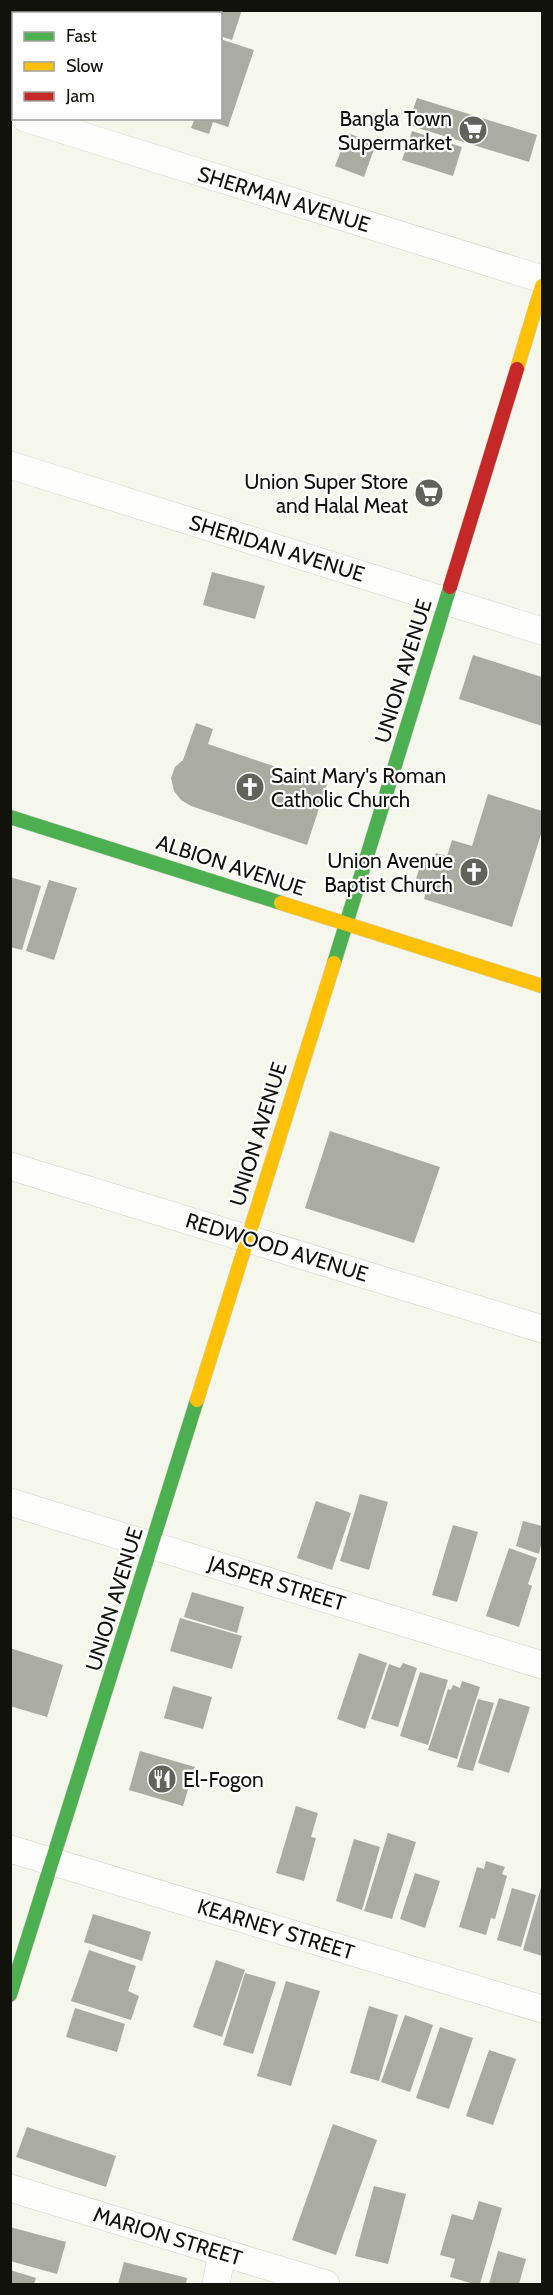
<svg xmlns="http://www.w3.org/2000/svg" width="553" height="2295" viewBox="0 0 553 2295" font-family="Cabin,sans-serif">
<rect width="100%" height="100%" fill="#f6f7ec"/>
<!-- building -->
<g fill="#abaca1">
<path d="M211,10H242L232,40L220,36V14H210Z"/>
<path d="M220,39L254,50L228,127L213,122L209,134L191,128L195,118H220Z"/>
<path d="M417,98L537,135L529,162L408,125Z"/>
<path d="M412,131L462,147L453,176L402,160Z"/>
<path d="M348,133L376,144L364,177L335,166Z"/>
<path d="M212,572L265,586L255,619L203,605Z"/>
<path d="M473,655L542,677V726L459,699Z"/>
<path d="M196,723L213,729L208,744L327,784L307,845L191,806L181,800L174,791L171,778L175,767L183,760Z"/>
<path d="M488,794L542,811V831L512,927L424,899L427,889L414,885L423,857L433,860L436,853L447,856L452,840L472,846Z"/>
<path d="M10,877L41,886L22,950L10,947Z"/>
<path d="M49,880L77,888L54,960L26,951Z"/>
<path d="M330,1131L440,1167L414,1243L305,1208Z"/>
<path d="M360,1494L388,1502L369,1570L340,1561Z"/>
<path d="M316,1501L351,1513L332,1570L297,1558Z"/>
<path d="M523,1521L542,1526V1541L539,1554L516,1546Z"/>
<path d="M453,1525L478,1532L457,1602L432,1595Z"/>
<path d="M509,1548L537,1558L528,1584L532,1586L519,1627L486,1616Z"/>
<path d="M192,1592L244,1607L237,1633L184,1617Z"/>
<path d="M180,1618L242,1636L232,1669L170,1651Z"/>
<path d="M10,1648L63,1665L47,1717L10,1706Z"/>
<path d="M359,1653L387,1663L365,1729L337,1719Z"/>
<path d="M403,1663L417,1668L398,1727L371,1719L389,1664L400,1668Z"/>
<path d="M420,1672L448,1680L428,1745L400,1736Z"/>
<path d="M462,1681L480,1687L457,1759L428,1750L448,1689L451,1690L453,1685L460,1688Z"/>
<path d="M173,1686L212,1697L203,1729L164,1718Z"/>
<path d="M499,1698L530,1707L509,1773L478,1763Z"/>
<path d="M478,1699L494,1703L473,1771L457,1767Z"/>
<path d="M140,1751L195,1767L183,1806L129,1790Z"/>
<path d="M296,1806L318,1813L311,1837L316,1838L304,1881L276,1873Z"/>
<path d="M388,1833L416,1842L392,1919L364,1911Z"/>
<path d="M354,1839L380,1847L362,1910L336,1901Z"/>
<path d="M486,1861L505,1867L502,1874L507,1876L495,1919L491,1918L486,1935L459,1927L477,1867L484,1869Z"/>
<path d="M415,1873L440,1881L425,1928L400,1919Z"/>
<path d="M542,1884V1956L523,1950Z"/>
<path d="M512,1888L536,1895L521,1947L497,1940Z"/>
<path d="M93,1914L151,1932L142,1961L84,1942Z"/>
<path d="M89,1950L136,1966L128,1991L139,1996L131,2020L71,2001Z"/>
<path d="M216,1960L245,1970L222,2037L193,2027Z"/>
<path d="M245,1973L276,1982L253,2054L223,2045Z"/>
<path d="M286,1981L320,1991L291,2086L257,2076Z"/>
<path d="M369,2006L398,2015L379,2081L350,2073Z"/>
<path d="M75,2008L125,2024L117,2052L66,2037Z"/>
<path d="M405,2015L433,2025L410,2092L381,2082Z"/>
<path d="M440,2027L473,2038L449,2109L416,2098Z"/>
<path d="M489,2050L516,2059L493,2125L466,2116Z"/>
<path d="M333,2124L377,2140L336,2255L292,2240Z"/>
<path d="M27,2127L116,2156L106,2187L16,2157Z"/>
<path d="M374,2186L406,2194L388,2264L355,2256Z"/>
<path d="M479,2201L502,2208L480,2284H474L450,2277L455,2259L440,2255L452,2214L473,2220Z"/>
<path d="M10,2227L66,2242L57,2274L10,2261Z"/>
<path d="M498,2251L526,2259L519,2284H489Z"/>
<path d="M124,2262L187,2278L186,2284H118Z"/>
<path d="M10,2270L36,2278L34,2284H10Z"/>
</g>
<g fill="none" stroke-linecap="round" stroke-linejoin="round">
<!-- street casing -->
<g stroke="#d1d2c9" stroke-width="28">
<g id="street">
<path d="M25,118L542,279"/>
<path d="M10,465L542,631"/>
<path d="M10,1166L542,1329"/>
<path d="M10,1502L542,1665"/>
<path d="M10,1849L542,2009"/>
<path d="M10,2188L326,2284"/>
<path d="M216,2284L222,2252"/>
</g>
</g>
<!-- fast casing -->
<g stroke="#d1d2c9" stroke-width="15">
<g id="fast">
<path d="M10,817L281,903"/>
<path d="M334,963L450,587"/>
<path d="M10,1995L197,1400"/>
</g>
</g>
<!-- slow casing -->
<g stroke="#d1d2c9" stroke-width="15">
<g id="slow">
<path d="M517,369L542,286"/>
<path d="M281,903L542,986"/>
<path d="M197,1400L334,963"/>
</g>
</g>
<!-- jam casing -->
<g stroke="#d1d2c9" stroke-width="15">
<path id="jam" d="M450,587L517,369"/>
</g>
<!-- street -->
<use href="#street" stroke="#fefefc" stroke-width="27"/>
<!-- fast -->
<use href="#fast" stroke="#4caf50" stroke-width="14"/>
<!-- slow -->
<use href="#slow" stroke="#ffc107" stroke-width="14"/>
<!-- jam -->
<use href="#jam" stroke="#c62828" stroke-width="14"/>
</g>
<!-- icons -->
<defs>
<g id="supermarket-disc" transform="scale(1.5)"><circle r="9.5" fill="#61625a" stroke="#fff"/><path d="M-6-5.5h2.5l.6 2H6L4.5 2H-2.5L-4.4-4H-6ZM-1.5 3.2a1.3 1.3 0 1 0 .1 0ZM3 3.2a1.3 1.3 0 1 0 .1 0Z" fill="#fff"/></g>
<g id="church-disc" transform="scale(1.5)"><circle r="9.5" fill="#61625a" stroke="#fff"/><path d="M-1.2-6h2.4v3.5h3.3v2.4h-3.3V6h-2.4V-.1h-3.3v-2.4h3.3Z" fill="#fff"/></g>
<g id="restaurant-disc" transform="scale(1.5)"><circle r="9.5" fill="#61625a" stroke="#fff"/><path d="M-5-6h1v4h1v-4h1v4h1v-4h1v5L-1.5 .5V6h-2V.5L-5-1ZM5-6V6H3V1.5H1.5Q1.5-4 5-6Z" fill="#fff"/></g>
</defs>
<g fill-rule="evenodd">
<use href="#supermarket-disc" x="473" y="130"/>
<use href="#supermarket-disc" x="429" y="493"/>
<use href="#church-disc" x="250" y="787"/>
<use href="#church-disc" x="474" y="872"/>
<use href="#restaurant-disc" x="162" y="1779"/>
</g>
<g text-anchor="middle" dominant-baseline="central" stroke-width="4.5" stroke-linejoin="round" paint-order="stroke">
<!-- poi labels -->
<g font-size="21" fill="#11120b" stroke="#fff" text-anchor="end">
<text x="452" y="118">Bangla Town<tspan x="452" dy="24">Supermarket</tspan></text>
<text x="408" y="481">Union Super Store<tspan x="408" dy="24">and Halal Meat</tspan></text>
<text x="271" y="775" text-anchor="start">Saint Mary's Roman<tspan x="271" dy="24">Catholic Church</tspan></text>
<text x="453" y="860">Union Avenue<tspan x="453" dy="24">Baptist Church</tspan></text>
<text x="183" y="1779" text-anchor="start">El-Fogon</text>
</g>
<!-- street labels -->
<g font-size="21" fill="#11120b" stroke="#fff">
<text transform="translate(284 199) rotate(17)">SHERMAN AVENUE</text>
<text transform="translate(277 548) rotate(17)">SHERIDAN AVENUE</text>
<text transform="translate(403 671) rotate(-73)">UNION AVENUE</text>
<text transform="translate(231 865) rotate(18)">ALBION AVENUE</text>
<text transform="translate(258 1134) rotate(-73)">UNION AVENUE</text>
<text transform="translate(277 1247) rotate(17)">REDWOOD AVENUE</text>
<text transform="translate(277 1583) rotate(17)">JASPER STREET</text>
<text transform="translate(114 1599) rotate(-73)">UNION AVENUE</text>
<text transform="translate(276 1929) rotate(17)">KEARNEY STREET</text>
<text transform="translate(168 2236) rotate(17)">MARION STREET</text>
</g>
</g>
<!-- border -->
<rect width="553" height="2295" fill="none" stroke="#11120b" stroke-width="24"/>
<!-- legend -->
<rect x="12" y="12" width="210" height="108" fill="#ffffff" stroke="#a0a09d" stroke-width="1.5"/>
<rect x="24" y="32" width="30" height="9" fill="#4caf50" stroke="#a0a09d" stroke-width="1.5"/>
<text x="66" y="42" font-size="18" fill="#11120b">Fast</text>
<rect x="24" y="62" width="30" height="9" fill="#ffc107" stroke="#a0a09d" stroke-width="1.5"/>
<text x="66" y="72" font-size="18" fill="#11120b">Slow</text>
<rect x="24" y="92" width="30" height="9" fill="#c62828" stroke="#a0a09d" stroke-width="1.5"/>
<text x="66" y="102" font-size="18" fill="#11120b">Jam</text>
</svg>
